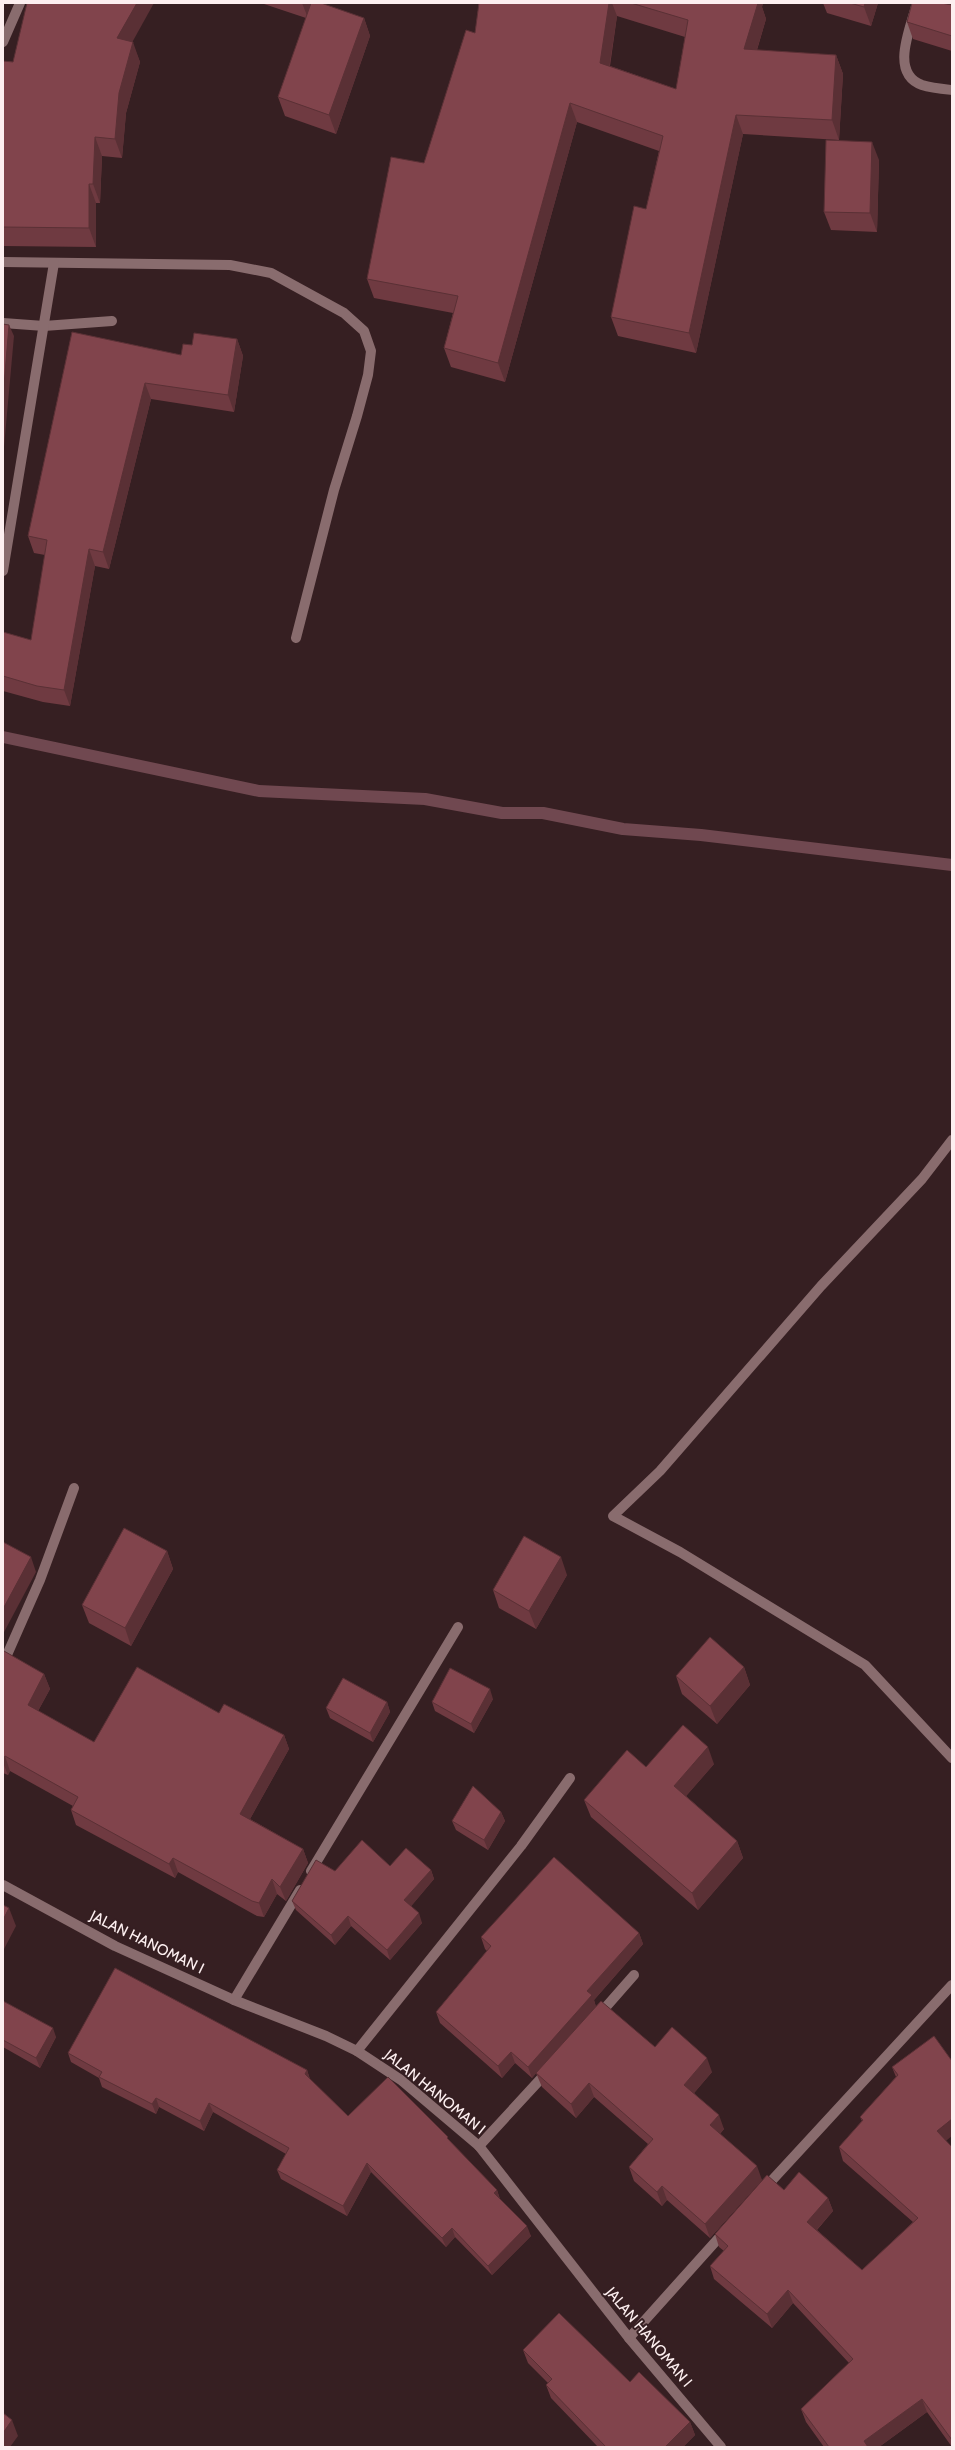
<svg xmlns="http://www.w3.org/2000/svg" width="955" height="2450" viewBox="0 0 955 2450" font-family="Cabin,sans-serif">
<rect width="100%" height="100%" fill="#361f22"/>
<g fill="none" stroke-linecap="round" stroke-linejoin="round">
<!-- stream -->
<path stroke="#704850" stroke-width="12" d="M3,737L259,791L425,799L502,813H543L623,829L701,835L952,865"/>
<!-- minor -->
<g stroke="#896c6e" stroke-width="10">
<path d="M917,3C911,27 889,73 922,85C931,88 942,89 952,90"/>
<path d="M3,42L20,3"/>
<path d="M3,262L230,265L271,273L344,313L364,331L371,351L368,375L357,416L334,490L296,638"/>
<path d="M3,323L44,326L112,321"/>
<path d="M3,571L54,263"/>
<path d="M952,1140L922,1179L821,1286L660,1471L613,1516L680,1552L865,1665L952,1758"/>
<path d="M3,1664L40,1580L74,1488"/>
<path d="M311,1871L458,1627"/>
<path d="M3,1885L115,1946L234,2000L326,2036L357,2051L401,2080L479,2146L629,2338L721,2447"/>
<path d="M234,2000L300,1890"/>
<path d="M598,2016L634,1975"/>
<path d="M357,2051L521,1846L570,1778"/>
<path d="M479,2146L548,2071"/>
<path d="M763,2190L952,1985"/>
<path d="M629,2338L725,2231"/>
</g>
</g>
<!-- wall -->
<g fill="#6f3a41" fill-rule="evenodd">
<path d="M261,3H311L310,7L364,18L370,36L336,134L285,116L278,97L306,18Z"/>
<path d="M479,3H763L762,7L766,19L757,50L836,55L843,74L839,140L743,134L696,353L618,336L611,317L646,209L659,151L577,122L505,382L451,367L444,348L453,313L374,298L367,279L424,163L475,33ZM617,16L685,37L676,89L610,66Z"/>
<path d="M823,3H878L871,26L827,13Z"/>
<path d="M952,5V51L913,39L907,22Z"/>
<path d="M132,42L140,62L126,113L122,158L102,156L100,203H96V247L3,246V61L13,62Z"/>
<path d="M879,160L877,232L831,230L824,212Z"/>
<path d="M72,332L181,355L192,345L237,339L243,356L234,412L151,399L109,569L95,566L70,706L43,702L3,691V632L31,640L45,555L34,553L28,536Z"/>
<path d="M167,1551L173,1569L131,1646L89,1623L82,1605Z"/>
<path d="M567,1575L536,1629L499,1608L493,1590Z"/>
<path d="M3,1652L44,1674L50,1689L38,1711L94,1742L219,1713L284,1735L289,1749L250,1819L303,1849L308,1863L286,1901L277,1894L264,1917L257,1916L178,1872L175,1878L76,1825L71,1810L73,1806L10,1771L8,1775L3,1773Z"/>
<path d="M744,1667L750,1685L717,1724L682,1694L676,1676Z"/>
<path d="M493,1699L474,1733L435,1711L432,1702Z"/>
<path d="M387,1702L390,1712L373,1742L330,1718L326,1708Z"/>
<path d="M714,1764L686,1796L737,1841L743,1858L698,1910L591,1817L584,1800L646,1767Z"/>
<path d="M501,1812L505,1821L488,1850L456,1830L452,1821Z"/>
<path d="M431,1870L434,1879L411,1906L422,1923L390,1960L351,1926L335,1945L296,1910L292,1901L335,1871Z"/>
<path d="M639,1933L643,1944L594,2000L596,2007L655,2047L712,2072L694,2093L724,2129L720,2134L762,2180L710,2238L667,2200L662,2206L634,2181L629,2167L648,2144L594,2097L576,2118L542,2087L536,2073L532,2078L515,2063L502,2078L440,2023L436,2012L487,1951L485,1949L481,1937Z"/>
<path d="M3,2001L56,2037L40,2068L3,2047Z"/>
<path d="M68,2053L307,2070L310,2079L348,2116L449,2141L497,2190L500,2199L531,2236L492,2275L455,2237L446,2247L371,2172L347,2216L281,2179L277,2170L286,2154L213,2112L204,2131L159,2107L156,2114L102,2087L99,2078L71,2062Z"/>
<path d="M892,2067L946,2141L952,2147V2447L927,2412L879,2447H824L806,2422L801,2409L849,2363L793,2303L772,2328L714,2279L710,2266L724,2251L719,2247L715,2234L784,2190L828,2198L833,2211L817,2230L862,2270L913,2222L843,2161L839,2147L862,2121L860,2117L896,2077Z"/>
<path d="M523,2350L630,2382L690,2422L695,2435L683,2447H598L551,2398L546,2385L548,2383L528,2363Z"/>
</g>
<!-- shaded-wall -->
<g fill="#5a3035">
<path d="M137,3H154L124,57L117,38Z"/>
<path d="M302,3H311L308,18Z"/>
<path d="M609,3H612L617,16L607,82L600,63Z"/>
<path d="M753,3H763L762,7L766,19L751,69L744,49Z"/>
<path d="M865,3H878L871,26L864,7Z"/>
<path d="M364,18L370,36L336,134L329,115Z"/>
<path d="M133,42L140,62L126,113L122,158L115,139L119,93Z"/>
<path d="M836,55L843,74L839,140L832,120Z"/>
<path d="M570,103L577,122L505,382L498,363Z"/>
<path d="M736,115L743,134L696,353L689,333Z"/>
<path d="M95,137L102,156L100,203L93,184Z"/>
<path d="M872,142L879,160L877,232L870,213Z"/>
<path d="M89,184L96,203V247L89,228Z"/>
<path d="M9,325L14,336L3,458V398Z"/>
<path d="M237,339L243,356L234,412L228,395Z"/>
<path d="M145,383L151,399L109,569L103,552Z"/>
<path d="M89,549L95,566L70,706L64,690Z"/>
<path d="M167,1551L173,1569L131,1646L125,1628Z"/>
<path d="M31,1557L36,1572L3,1634V1609Z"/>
<path d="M561,1557L567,1575L536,1629L529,1611Z"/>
<path d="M744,1667L750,1685L717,1724L710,1706Z"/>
<path d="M44,1674L50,1689L33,1720L28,1705Z"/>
<path d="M490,1689L493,1699L474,1733L471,1724Z"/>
<path d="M387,1702L390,1712L373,1742L370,1733Z"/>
<path d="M284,1735L289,1749L245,1828L240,1814Z"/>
<path d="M708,1747L714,1764L680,1803L674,1786Z"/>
<path d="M5,1756L10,1771L8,1775L3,1763V1759Z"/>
<path d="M501,1812L505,1821L488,1850L484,1840Z"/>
<path d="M737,1841L743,1858L698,1910L692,1893Z"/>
<path d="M303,1849L308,1863L286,1901L280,1887Z"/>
<path d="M173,1858L178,1872L175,1878L169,1864Z"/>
<path d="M431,1870L434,1879L408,1910L404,1900Z"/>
<path d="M272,1879L277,1894L264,1917L259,1903Z"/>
<path d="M9,1908L16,1926L3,1951V1920Z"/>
<path d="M419,1913L422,1923L390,1960L387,1950Z"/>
<path d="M348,1916L351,1926L335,1945L331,1935Z"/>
<path d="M639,1933L643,1944L594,2000L596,2007L532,2078L528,2067L587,1991Z"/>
<path d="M53,2028L56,2037L40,2068L36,2058Z"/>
<path d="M511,2052L515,2063L502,2078L498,2066Z"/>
<path d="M707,2058L712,2072L689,2099L684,2085Z"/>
<path d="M307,2070L310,2080L305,2074Z"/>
<path d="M589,2083L594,2097L576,2118L571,2104Z"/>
<path d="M156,2098L159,2107L156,2114L152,2104Z"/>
<path d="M209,2103L213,2112L204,2131L200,2121Z"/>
<path d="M719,2115L724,2129L715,2139L710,2125Z"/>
<path d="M952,2119V2136L942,2144L937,2131Z"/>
<path d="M367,2163L371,2172L347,2216L343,2206Z"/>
<path d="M757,2166L762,2180L710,2238L705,2224Z"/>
<path d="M662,2186L667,2200L662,2206L657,2192Z"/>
<path d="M497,2190L500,2200L494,2193Z"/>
<path d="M828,2198L833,2211L812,2235L807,2222Z"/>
<path d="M527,2226L531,2236L492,2275L488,2266Z"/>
<path d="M452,2228L455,2237L446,2247L442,2238Z"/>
<path d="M788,2290L793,2303L772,2328L767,2314Z"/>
<path d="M922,2399L927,2412L879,2447H866L864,2441Z"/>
<path d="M12,2420L18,2436L10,2447H3V2433Z"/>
<path d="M690,2422L695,2435L683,2447H665Z"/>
</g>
<!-- building -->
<g fill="#81444c" stroke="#5a3035">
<path d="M27,3H137L117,38L133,42L119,93L115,139L95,137L93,184H89V228L3,227V61L13,62Z"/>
<path d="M311,3H321L364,18L329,115L278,97Z"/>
<path d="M479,3H609L600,63L676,89L688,20L631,3H758L744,49L836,55L832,120L736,115L689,333L611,317L634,206L646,209L663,136L570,103L498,363L444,348L458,296L367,279L391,157L424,163L466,30L475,33Z"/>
<path d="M850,3H865L864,7Z"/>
<path d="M912,3H941L952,5V36L907,22Z"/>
<path d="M826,140L872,142L870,213L824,212Z"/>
<path d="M3,324L9,325L3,398Z"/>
<path d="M72,332L181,355L183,344L192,345L194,333L237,339L228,395L145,383L103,552L89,549L64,690L37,686L3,676V632L31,640L47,540L28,536Z"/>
<path d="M124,1528L167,1551L125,1628L82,1605Z"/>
<path d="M524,1536L561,1557L529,1611L493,1590Z"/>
<path d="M3,1542L31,1557L3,1609Z"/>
<path d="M710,1637L744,1667L710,1706L676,1676Z"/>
<path d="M4,1651L44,1674L28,1705L94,1742L137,1667L219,1713L224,1704L284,1735L240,1814L303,1849L280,1887L272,1879L259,1903L252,1901L173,1858L169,1864L71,1810L78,1797L5,1756L3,1759V1652Z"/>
<path d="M450,1668L490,1689L471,1724L432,1702Z"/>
<path d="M343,1678L387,1702L370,1733L326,1708Z"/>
<path d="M683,1725L708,1747L674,1786L737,1841L692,1893L584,1800L627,1750L646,1767Z"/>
<path d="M473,1786L501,1812L484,1840L452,1821Z"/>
<path d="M362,1840L390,1866L406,1848L431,1870L404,1900L419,1913L387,1950L348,1916L331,1935L292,1901L316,1860L335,1871Z"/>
<path d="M554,1857L639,1933L587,1991L592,1995L528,2067L511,2052L498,2066L436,2012L491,1946L481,1937Z"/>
<path d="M3,1905L9,1908L3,1920Z"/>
<path d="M115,1968L307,2070L305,2074L348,2116L388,2077L448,2137L447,2138L497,2190L494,2193L527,2226L488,2266L452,2228L442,2238L367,2163L343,2206L277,2170L289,2148L209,2103L200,2121L156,2098L152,2104L99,2077L102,2072L68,2053Z"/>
<path d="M3,2001L53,2028L36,2058L3,2040Z"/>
<path d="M601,2001L655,2047L672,2027L707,2058L684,2085L719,2115L710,2125L757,2166L705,2224L662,2186L657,2192L629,2167L653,2139L589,2083L571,2104L536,2073Z"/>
<path d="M934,2036L952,2061V2119L937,2131L952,2147V2440L922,2399L864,2441L868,2447H829L801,2409L853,2359L788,2290L767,2314L710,2266L728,2246L715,2234L767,2175L784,2190L799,2172L828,2198L807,2222L862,2270L918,2218L839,2147L863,2120L860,2117L898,2075L892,2067Z"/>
<path d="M559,2313L630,2382L639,2372L690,2422L665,2447H606L546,2385L552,2379L523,2350Z"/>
<path d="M3,2413L12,2420L3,2433Z"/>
</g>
<g text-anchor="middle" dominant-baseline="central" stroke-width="4" stroke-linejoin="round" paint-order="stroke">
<!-- street labels -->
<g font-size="15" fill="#fdeff0" stroke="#361f22">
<text transform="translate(147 1942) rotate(26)">JALAN HANOMAN I</text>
<text transform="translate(435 2092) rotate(39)">JALAN HANOMAN I</text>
<text transform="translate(649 2337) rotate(50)">JALAN HANOMAN I</text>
</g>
</g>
<!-- border -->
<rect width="955" height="2450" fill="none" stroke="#fdeff0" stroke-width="8"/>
</svg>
